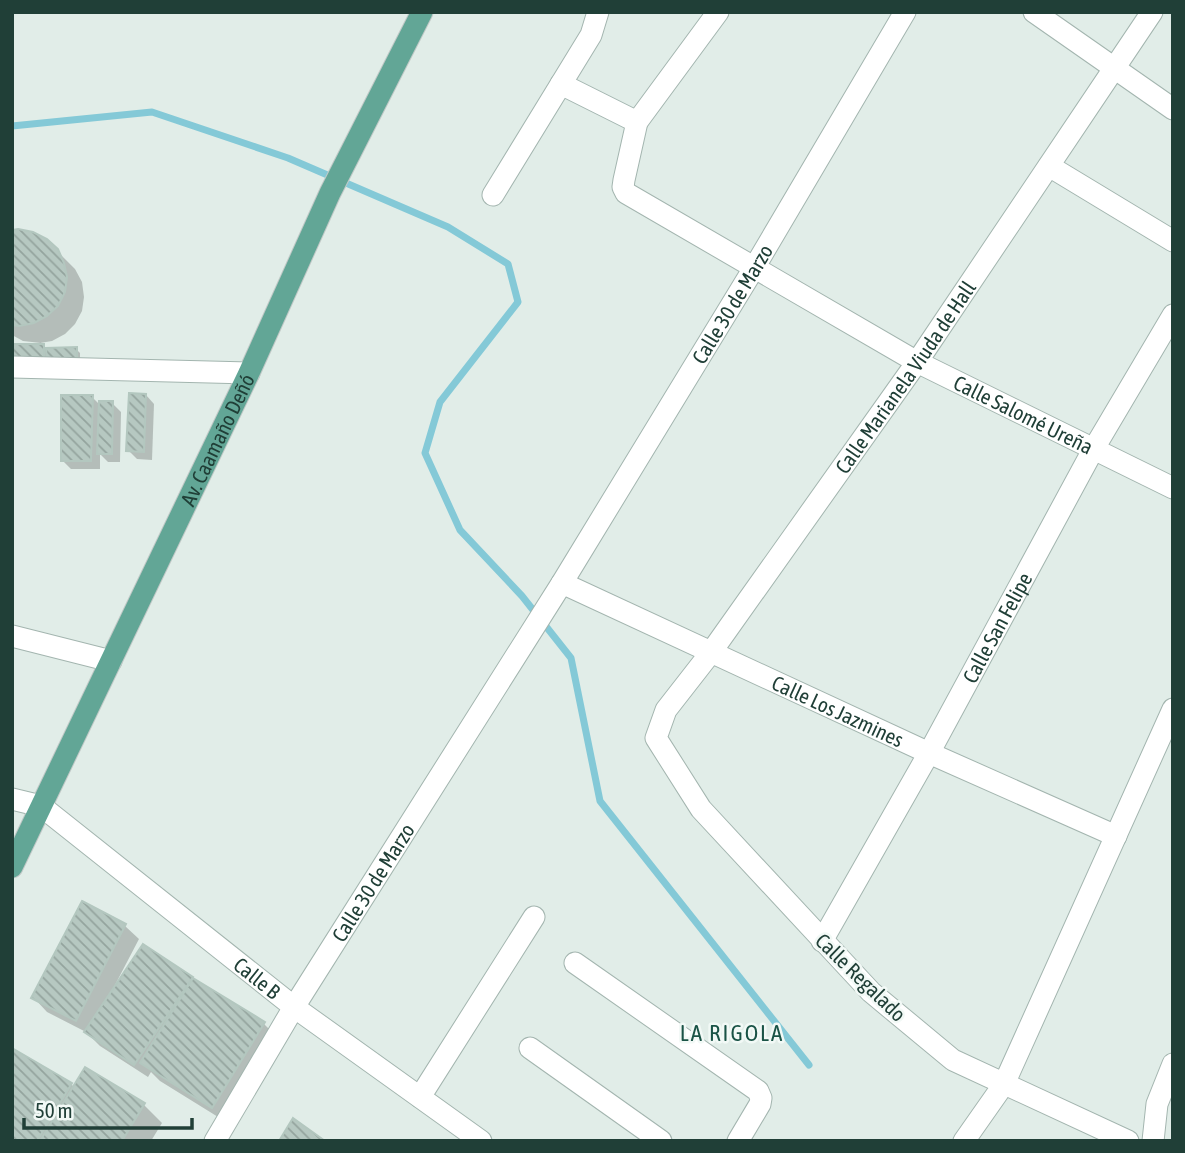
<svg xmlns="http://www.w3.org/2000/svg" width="1185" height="1153" viewBox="0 0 1185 1153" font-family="'Asap Condensed',sans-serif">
<defs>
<pattern id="building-back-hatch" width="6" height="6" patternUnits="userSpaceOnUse" patternTransform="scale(1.75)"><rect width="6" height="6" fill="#b6c8c1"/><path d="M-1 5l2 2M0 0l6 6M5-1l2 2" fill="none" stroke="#94a49e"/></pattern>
</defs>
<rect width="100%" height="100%" fill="#e1ede8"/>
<!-- shadow -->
<g fill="#0003">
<path d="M12,232L46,240L75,269L82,282L84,297L82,311L75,324L65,334L52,341L40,343L47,349H76L80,353V366L14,375L41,343L23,341L12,335Z"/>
<path d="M146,395L154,404L152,460L137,459L128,450Z"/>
<path d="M92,397L100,405L112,403L121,412L120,462H108L100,454V469H71L62,460Z"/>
<path d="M125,926L139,939L115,985L191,978L264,1024L282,1042L231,1125L160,1081L151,1072L148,1077L100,1046L86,1032L47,1012L34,998Z"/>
<path d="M71,1084L75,1088L144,1105L162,1123L151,1141H12Z"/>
</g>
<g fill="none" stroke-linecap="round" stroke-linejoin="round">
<!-- stream -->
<path stroke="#84c9d7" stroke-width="7" d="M12,126L152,112L288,158L448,227L508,264L518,302L440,402L425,453L460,530L522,596L571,658L600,801L809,1065"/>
</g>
<!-- building -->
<g fill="url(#building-back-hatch)" stroke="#b3c7bf" stroke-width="2">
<path d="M18,229L33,232L47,239L58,249L64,263L67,277L65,292L58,306L47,316L34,323L19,326L12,325V230Z"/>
<path d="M12,344H44V366L12,367Z"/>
<path d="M77,347V363L47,364L46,348Z"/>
<path d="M129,393L146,394L144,452L126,451Z"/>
<path d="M61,395H93L91,461H61Z"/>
<path d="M99,401H113L112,454H97Z"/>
<path d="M82,901L126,924L76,1021L31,998Z"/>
<path d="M143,944L193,977L134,1065L84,1032Z"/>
<path d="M193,978L265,1022L212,1108L140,1063Z"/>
<path d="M12,1048L72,1083L37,1141H12Z"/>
<path d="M85,1067L145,1103L122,1141H40Z"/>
<path d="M293,1118L325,1141H279Z"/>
</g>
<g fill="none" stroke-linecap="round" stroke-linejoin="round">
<!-- minor casing -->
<g stroke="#a3b5af" stroke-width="23">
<g id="minor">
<path id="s1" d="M718,12L637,122L624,180L623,187L626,193L917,362L1173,488"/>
<path d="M1034,12L1173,109"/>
<path d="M561,84L637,122"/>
<path d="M1049,166L1173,241"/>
<path d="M493,195L591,35L598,12"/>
<path d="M12,367L249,373"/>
<path id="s2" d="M562,583L929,753L1116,836"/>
<path d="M12,636L111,661"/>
<path id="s3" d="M12,799L41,806L294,1007L481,1141"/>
<path id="s4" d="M822,941L929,753L1093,450L1173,315"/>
<path d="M575,963L758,1091L761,1098L760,1104L738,1141"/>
<path d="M530,1048L661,1141"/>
<path d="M420,1097L534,917"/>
<path id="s5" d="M215,1141L294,1007L562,583L754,268L905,12"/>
<path d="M964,1141L1004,1084L1173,709"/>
<path id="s6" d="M1128,1141L953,1060L871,992L701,809L656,738L666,710L712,651L917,362L1152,12"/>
<path d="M1153,1141L1157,1104L1173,1064"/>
</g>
</g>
<!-- major casing -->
<g stroke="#c1c9c7" stroke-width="23">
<g id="major">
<path id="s7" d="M12,867L249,373L330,193L422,12"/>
</g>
</g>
<!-- minor -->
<use href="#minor" stroke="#fff" stroke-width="21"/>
<!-- major -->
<use href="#major" stroke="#62a696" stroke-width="21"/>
</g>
<g text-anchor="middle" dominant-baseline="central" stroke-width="5" stroke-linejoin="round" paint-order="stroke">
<!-- street labels -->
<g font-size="21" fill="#203f37" stroke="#f2f9f6">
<text stroke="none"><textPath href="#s5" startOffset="984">Calle 30 de Marzo</textPath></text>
<text stroke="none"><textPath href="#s6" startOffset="1073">Calle Marianela Viuda de Hall</textPath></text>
<text stroke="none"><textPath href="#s1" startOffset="665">Calle Salomé Ureña</textPath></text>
<text stroke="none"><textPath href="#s7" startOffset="474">Av. Caamaño Deñó</textPath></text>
<text stroke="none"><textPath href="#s4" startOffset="359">Calle San Felipe</textPath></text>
<text stroke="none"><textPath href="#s2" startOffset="304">Calle Los Jazmines</textPath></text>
<text stroke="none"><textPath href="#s5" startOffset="303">Calle 30 de Marzo</textPath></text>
<text transform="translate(861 977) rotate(44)">Calle Regalado</text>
<text stroke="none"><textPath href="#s3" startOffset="306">Calle B</textPath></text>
</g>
<!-- neighbourhood labels -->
<g font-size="23" letter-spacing="2" fill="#1a5346" stroke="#f2f9f6">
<text x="732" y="1033">LA RIGOLA</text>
</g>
</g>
<!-- border -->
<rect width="1185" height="1153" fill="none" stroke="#203f37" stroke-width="28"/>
<!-- scale -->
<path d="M24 1118v10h168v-10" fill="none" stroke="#203f37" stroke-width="3.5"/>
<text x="35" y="1118" font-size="21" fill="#203f37" stroke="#f2f9f6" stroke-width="5" paint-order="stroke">50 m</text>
</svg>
